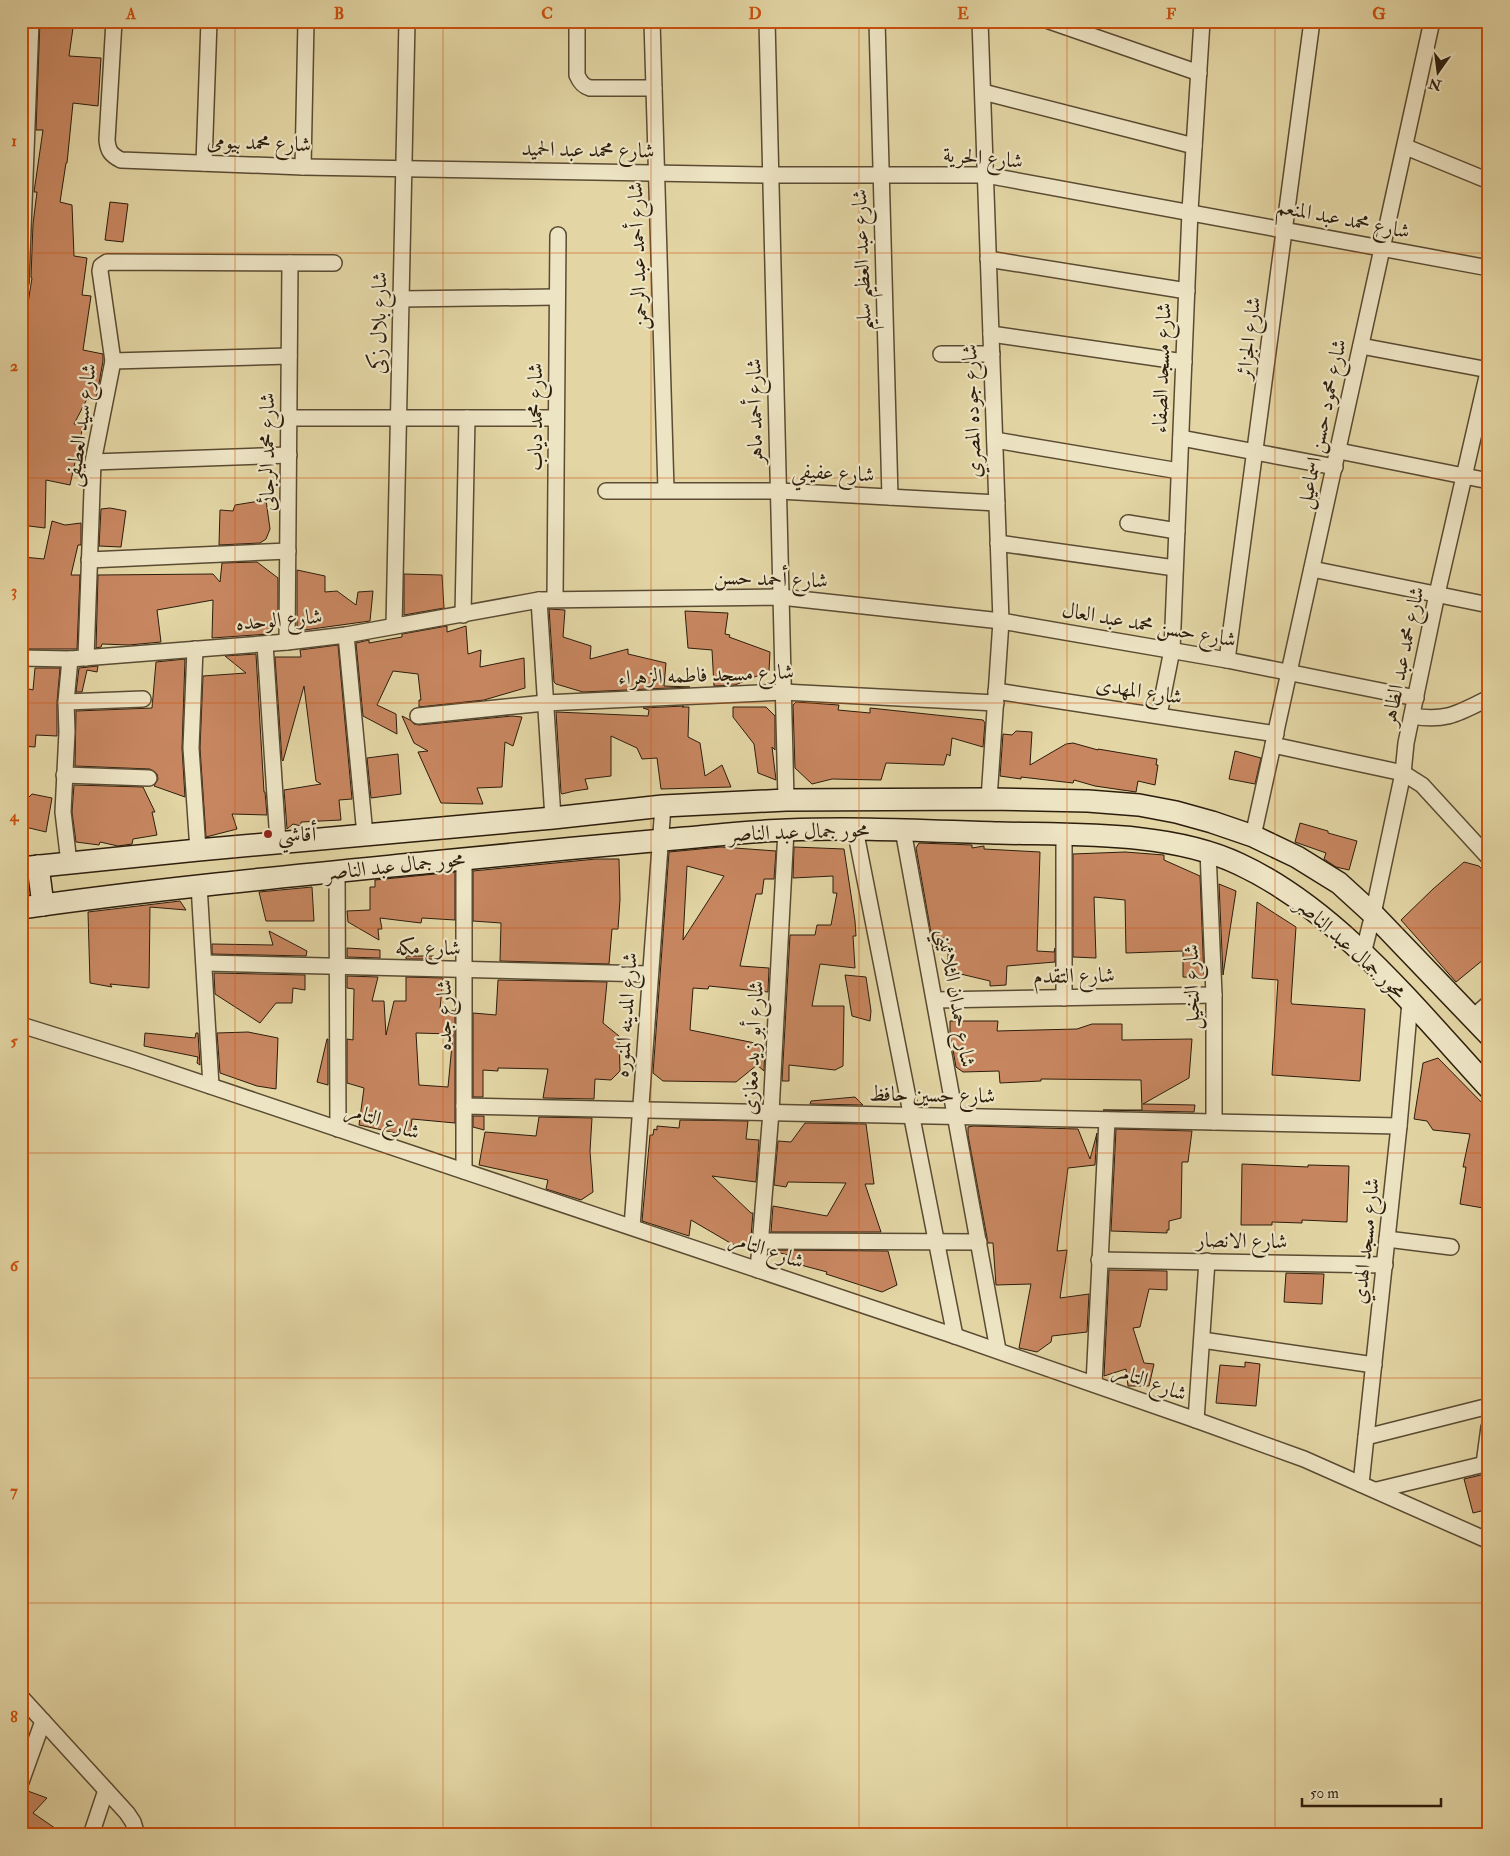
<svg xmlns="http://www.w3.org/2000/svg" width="1510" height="1856" viewBox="0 0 1510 1856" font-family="'IM FELL Double Pica',Amiri,serif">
<rect width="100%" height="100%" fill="#e3d5a4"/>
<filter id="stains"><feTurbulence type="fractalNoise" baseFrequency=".004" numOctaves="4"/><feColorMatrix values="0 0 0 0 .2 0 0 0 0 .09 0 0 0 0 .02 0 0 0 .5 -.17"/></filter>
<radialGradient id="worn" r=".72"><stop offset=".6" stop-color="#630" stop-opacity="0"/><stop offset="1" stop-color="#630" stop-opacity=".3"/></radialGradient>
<!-- building -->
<g fill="#c78660" stroke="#2c1d0c" fill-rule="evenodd">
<path d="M40,21H74L69,56L101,58L98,106L73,103L67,163H66L60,202L72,205L74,256L87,258L82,295L91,296L83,350L103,354V361L96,400L87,399L74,424L83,426L70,485L46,480L45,528L21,525V461L28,417L21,416V372L25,358L21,357V353L25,335L23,334L32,278L31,277L33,224L37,192H34L43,130H36Z"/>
<path d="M110,202L128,204L123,242L105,240Z"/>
<path d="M266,500L270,529L266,539L260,543L219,545L220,510L233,511L235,505Z"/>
<path d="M110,508L126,511L121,547L99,546L101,509Z"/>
<path d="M52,521L65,525L81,523V545H78L71,575H80L77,649H23L24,642L21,641L23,557L44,559Z"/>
<path d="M257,562L278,578V624L270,623L269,634L212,638L213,600L157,610L161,642L129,645L102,644L101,647L96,648L98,575L213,574L220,582L222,563Z"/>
<path d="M297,570L325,576V592L337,591L356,605L358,592L373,591L370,621L297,631Z"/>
<path d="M404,574L442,575L444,608L404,615Z"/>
<path d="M549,609L565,610L563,637L591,646L590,659L628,649V654L666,663L664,686L690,687L583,692L556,684L554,682Z"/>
<path d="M685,611L728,613L725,634L730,635L729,637L770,652L769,671L735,685L714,686L712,650L688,648Z"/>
<path d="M447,626V632L466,626L468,654L481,650L480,667L524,658L525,688L484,700L419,707V700H421L418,674L393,671L377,705L396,714L397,734L363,716L356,643L369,640V643L402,637V634Z"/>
<path d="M338,645L352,799L339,800L341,820L301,822V826L293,824L287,829L284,790L321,784L316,781L304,686L283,761L282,760L275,657H301L300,650Z"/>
<path d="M256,654L264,792H265L267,815L232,814L237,829L206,837L200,748L203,676L246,673L225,656Z"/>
<path d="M185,659L182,748L185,797L154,786L158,779L157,774L150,769L75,766L76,711L152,708L156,662Z"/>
<path d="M98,666L97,672L87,670L82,692H76L79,668Z"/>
<path d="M35,668H60L57,702V736L36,735L35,747L21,746V687L33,690Z"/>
<path d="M796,702L839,705L838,710L870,713V708L983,720L985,723L983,747L952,738L950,756L947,754L944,765L886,763L881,780L832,779L812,784L795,768L793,705Z"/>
<path d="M684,706L682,707H689L688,737L700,743L705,776L722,765L731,787L661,789L657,758L642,759L637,748L611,736V776L585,779L588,789L574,791L562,794L561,793L556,712L648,716L649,710L643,708Z"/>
<path d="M733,707H766L775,716V750L772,747L776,780L758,773L754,744L733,717Z"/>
<path d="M402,716L410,720L414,724L419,725L512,716L522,717L513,746L505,742L502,787L477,788L483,804L441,803L418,752L428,751L414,743Z"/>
<path d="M1016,731L1032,732L1030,765L1066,744L1073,743L1098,750V749L1157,759L1156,765H1158L1155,785L1138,781L1136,792L1095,786L1074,780L1073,783L1021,777V779L1000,776L1003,734L1012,735Z"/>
<path d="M1235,751L1261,758L1255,784L1229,779Z"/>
<path d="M398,754L401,794L371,798L367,758Z"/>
<path d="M74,785L143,787L155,812H152L157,835L133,839L132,844L118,846L100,842L99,845L76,842L72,812Z"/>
<path d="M32,794L52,798L46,832L21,826V798H28Z"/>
<path d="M1300,823L1328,831V833L1357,841L1349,870L1336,867L1324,859L1326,853L1295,842Z"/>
<path d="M919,843L972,845V848L984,846V849L1040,852L1037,951L1054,952L1055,948V962L1007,966L1006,985L990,986V981L948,971V938H932L916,848Z"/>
<path d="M721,847L776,851L774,879H764L762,894H756L740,966L769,968L768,992L709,986L708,989L693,988L690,1030L765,1045L764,1071L757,1065L736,1082L663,1081L653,1073L669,852ZM687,866L724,876L683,940Z"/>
<path d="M794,847L844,849L855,921L856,936H853L855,968L820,964L812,1006H844L843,1066L835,1070L789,1065V1081H782L790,935H815L817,925H831L837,893H833V876L793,878Z"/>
<path d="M1125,852L1164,855V860L1200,876L1204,978L1183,977V951L1126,953L1125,900L1094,897L1096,958L1073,957V854Z"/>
<path d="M596,859H619L620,899L618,929H612L609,964L500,961L501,923L473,921V871Z"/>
<path d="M1464,862L1479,866L1489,877V955L1456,982L1401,920L1433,889Z"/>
<path d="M455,872V920L422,918L421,923L380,918L382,929H378L379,940L348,922L347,911L370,910V887H375V880Z"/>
<path d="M1219,884L1236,891L1223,975Z"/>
<path d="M312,887L314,921H266L259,892Z"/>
<path d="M180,901L186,910L150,907L149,988L110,984L112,987L90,983L88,912Z"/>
<path d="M1257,902L1296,927L1291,1002L1292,1004L1365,1009L1360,1081L1272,1075L1278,980L1252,978Z"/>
<path d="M269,931L307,951L306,956L212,954V944L273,945Z"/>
<path d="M347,948L380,950V958L347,957Z"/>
<path d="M406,956H434L435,959H406Z"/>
<path d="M214,973L305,975V990L293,988L292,1003H276L260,1023L215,994Z"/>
<path d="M845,975L866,977L871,1011L870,1021L852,1016Z"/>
<path d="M347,976L378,977L372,1001H384L386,1035L394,1001H406V977L443,978L440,1009L455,1011V1123L412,1119L410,1136L359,1125L364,1088L347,1083V1039L353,1040L354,989L347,988ZM416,1033L453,1034L448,1087L419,1085Z"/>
<path d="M498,980L607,982L603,1023L619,1036L620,1071L611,1080L595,1079L594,1099L543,1098L548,1069L498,1068V1071L483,1070V1097H473V1013L496,1015Z"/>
<path d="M950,1021H998L997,1031L1077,1029L1092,1024H1122V1040L1192,1039L1189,1078L1143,1104L1195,1105L1194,1112L1103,1110H1142L1141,1080L1041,1079V1081L1000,1083L999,1071L963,1072L956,1067L950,1033Z"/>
<path d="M248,1032L278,1038L276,1089L257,1086L220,1073L217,1033Z"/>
<path d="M145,1033L195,1038L196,1033H198L200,1065L197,1063L198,1057L144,1046Z"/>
<path d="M327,1039H328V1085L317,1082Z"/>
<path d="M1438,1058L1489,1110V1209L1460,1204L1466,1167H1463L1470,1134L1433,1130L1427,1121L1414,1119L1423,1063Z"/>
<path d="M855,1097L863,1105L810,1104L811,1101Z"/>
<path d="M473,1116H484V1130L473,1127Z"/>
<path d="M539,1117L592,1118L590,1151L593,1192L581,1200L546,1189L548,1180L479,1165L485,1132L536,1136Z"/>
<path d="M680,1120L748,1121L746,1139L759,1140L756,1182L712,1176L751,1213H753L750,1248L732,1244L691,1220L689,1236L642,1221L650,1135H653L654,1129L657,1130V1126L679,1128Z"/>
<path d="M805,1123L866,1124L874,1184H865L881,1232H771L773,1206L827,1216L846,1183L788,1182L786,1187L774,1185L778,1141L791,1142Z"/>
<path d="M973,1126L1078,1129L1090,1159L1097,1133L1095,1165L1068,1168L1057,1251L1067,1250L1060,1298L1089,1294L1087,1332L1052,1336L1051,1342L1037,1352L1019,1348L1031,1284L996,1285L993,1243H988L968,1135V1127Z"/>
<path d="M1116,1129L1192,1131L1188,1162H1182L1181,1218L1169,1221V1230H1167V1233L1111,1231Z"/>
<path d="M1242,1164L1308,1167V1165L1349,1166L1347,1222L1302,1220V1223L1272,1222V1225H1241Z"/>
<path d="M769,1250L888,1251L897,1285L882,1292L826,1274L827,1272L786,1261L788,1255Z"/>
<path d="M1109,1270L1167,1271V1290L1149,1289L1140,1327L1133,1328L1144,1363L1154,1364L1149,1386H1128L1126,1369L1104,1376Z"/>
<path d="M1286,1273L1324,1274L1322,1304L1284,1302Z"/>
<path d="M1245,1362L1260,1364L1256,1406L1216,1403L1220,1365L1245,1367Z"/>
<path d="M1489,1473V1509L1473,1513L1464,1479Z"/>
<path d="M25,1790L47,1798L33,1813L65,1835H38L21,1828V1802Z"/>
</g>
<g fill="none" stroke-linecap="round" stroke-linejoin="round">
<!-- street casing -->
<g stroke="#5a4b32" stroke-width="18">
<g id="street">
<path d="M114,21L107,140C108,151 111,155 121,160L303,167L771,175H986L1489,268"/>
<path d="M577,21V75C580,82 583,86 590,88H654"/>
<path d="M652,21L666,490"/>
<path d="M767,21L786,800"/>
<path d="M877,21L890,497"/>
<path d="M980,21L1001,621L989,799"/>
<path d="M1049,21L1199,73"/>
<path d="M983,92L1194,146"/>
<path d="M1406,147L1489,181"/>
<path d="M204,163L209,21"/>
<path d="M303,167L306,21"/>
<path d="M988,259L1187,291"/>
<path d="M21,282L31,21"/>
<path d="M401,299L557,297"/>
<path d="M991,334L1184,362"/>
<path d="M1361,346L1489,370"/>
<path d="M941,354H992"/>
<path d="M113,361L289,356"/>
<path d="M289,418H556"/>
<path d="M1181,438L1335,467"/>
<path d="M995,440L1179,471"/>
<path d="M1339,451L1489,481"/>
<path d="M93,462L289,455"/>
<path d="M606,491H779L997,503"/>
<path d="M1128,523L1177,531"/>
<path d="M998,543L1175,568"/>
<path d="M89,560L288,551"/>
<path d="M1312,569L1489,605"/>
<path d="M555,599L558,235"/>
<path d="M539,600L553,818"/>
<path d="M463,615L467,418"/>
<path d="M394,626L407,21"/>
<path d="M346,635L365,835"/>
<path d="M287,642L290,263"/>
<path d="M265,644L278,842"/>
<path d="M195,649L191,748L198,850"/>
<path d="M21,658L70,659L287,642L346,635L539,600L781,597L1001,621L1227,660L1416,698"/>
<path d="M86,658L93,462L113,361L100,271L101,266L107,262L334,263"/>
<path d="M1227,660L1312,21"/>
<path d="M996,691L1276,734"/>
<path d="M66,702L143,699"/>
<path d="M1159,715L1172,650L1190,211L1202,21"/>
<path d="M418,716L545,703L783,692L996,703"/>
<path d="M1412,716C1446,722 1459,713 1489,698"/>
<path d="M1273,745L1403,773L1422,785L1489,858"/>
<path d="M64,775L149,778"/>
<path d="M855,829L955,1336"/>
<path d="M903,830L998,1350"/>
<path d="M1064,835V998"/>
<path d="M1253,836L1432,21"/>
<path d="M1208,851L1214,995V1122"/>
<path d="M69,863L63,812L67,732L66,702L70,659"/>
<path d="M337,871L338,1129"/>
<path d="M199,885L211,1086"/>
<path d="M1363,954L1373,914L1403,773L1406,743L1437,594L1489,368"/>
<path d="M205,963L650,974"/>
<path d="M935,1000L1214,995"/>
<path d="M1472,1018L1489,1003"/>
<path d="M21,1025L133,1060L955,1336L1196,1420L1304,1459L1489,1541"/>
<path d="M464,1106L1399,1126"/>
<path d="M464,1171V859"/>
<path d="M632,1227L663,806"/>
<path d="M1387,1239L1451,1247"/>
<path d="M760,1241L979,1242"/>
<path d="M1099,1260L1385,1265"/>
<path d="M758,1270L771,1112L786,830"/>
<path d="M1202,1340L1374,1365"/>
<path d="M1094,1384L1107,1120"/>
<path d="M1196,1420L1207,1261"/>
<path d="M1366,1437L1489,1406"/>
<path d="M1484,1464L1489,1427"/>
<path d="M1361,1484L1399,1126L1410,1002"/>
<path d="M1377,1490L1489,1463"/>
<path d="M21,1697L127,1813L133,1822L137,1835"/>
<path d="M21,1782L43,1721"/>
<path d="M91,1835L106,1790"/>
</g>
</g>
<!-- secondary casing -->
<g stroke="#2c1d0c" stroke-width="24">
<g id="secondary">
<path d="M38,866L43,905"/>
<path d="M21,868L198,850L553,818L663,806L786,800L989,799L1088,801L1139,805L1176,812L1212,822L1253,836L1297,857L1339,883L1373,914L1489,1035"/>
<path d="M21,908C161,888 302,875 443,861C524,853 604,845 685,838C719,835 753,831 787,830C858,827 929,831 999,833C1075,835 1170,831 1239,864C1338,910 1416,1009 1489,1088"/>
</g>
</g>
<!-- street -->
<use href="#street" stroke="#ede4c4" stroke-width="15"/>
<!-- secondary -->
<use href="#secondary" stroke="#ede4c4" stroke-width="21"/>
</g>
<!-- grid -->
<path fill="none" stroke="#cc500c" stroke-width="1" stroke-opacity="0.55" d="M235,21V1835M443,21V1835M651,21V1835M859,21V1835M1067,21V1835M1275,21V1835M21,253H1489M21,478H1489M21,703H1489M21,928H1489M21,1153H1489M21,1378H1489M21,1603H1489"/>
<!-- markers -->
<circle fill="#8f2418" stroke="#ede4c4" stroke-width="2" cx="268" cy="834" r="5"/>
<g text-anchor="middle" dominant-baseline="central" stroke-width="4.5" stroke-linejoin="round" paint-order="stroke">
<!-- street labels -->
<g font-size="21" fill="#2c1d0c" stroke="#ede4c4">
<text transform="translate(259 143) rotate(2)">شارع محمد بيومى</text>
<text transform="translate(588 150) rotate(1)">شارع محمد عبد الحميد</text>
<text transform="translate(983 158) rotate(5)">شارع الحرية</text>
<text transform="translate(1343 219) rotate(11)">شارع محمد عبد المنعم</text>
<text transform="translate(638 256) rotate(-92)">شارع أحمد عبد الرحمن</text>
<text transform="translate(862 260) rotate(-92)">شارع عبد العظيم سليم</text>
<text transform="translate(379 323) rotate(-89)">شارع بلال زكى</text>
<text transform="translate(1249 338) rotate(-83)">شارع الجزائر</text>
<text transform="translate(1162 368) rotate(-88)">شارع مسجد الصفاء</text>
<text transform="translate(755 411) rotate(-91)">شارع أحمد ماهر</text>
<text transform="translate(972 411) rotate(-92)">شارع جوده المصري</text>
<text transform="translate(535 417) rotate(-90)">شارع محمد دياب</text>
<text transform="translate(1322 424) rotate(-78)">شارع محمود حسن اسماعيل</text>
<text transform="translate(81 425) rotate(-82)">شارع سيد العطيفى</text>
<text transform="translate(267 452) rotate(-90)">شارع محمد الرجائى</text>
<text transform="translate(833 473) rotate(3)">شارع عفيفي</text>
<text transform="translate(771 579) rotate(2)">شارع أحمد حسن</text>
<text transform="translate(279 620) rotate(-5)">شارع الوحده</text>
<text transform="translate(1149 625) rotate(10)">شارع حسن محمد عبد العال</text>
<text transform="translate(1403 656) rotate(-78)">شارع محمد عبد الظاهر</text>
<text transform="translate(706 675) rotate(-2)">شارع مسجد فاطمه الزهراء</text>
<text transform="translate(1139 691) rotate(9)">شارع المهدى</text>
<text transform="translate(799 832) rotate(-2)">محور جمال عبد الناصر</text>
<text transform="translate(395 866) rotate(-6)">محور جمال عبد الناصر</text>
<text transform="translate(428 948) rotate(1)">شارع مكه</text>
<text transform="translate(1351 948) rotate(42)">محور جمال عبد الناصر</text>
<text transform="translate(1074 976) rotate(-1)">شارع التقدم</text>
<text transform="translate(1192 987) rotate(-91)">شارع النخيل</text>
<text transform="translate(956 998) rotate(80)">شارع حمدان الثلاثيني</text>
<text transform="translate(444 1015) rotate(-90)">شارع جده</text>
<text transform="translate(626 1015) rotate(-86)">شارع المدينه المنوره</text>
<text transform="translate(753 1048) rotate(-87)">شارع أبو زيد مغازى</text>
<text transform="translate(932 1095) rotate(1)">شارع حسين حافظ</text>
<text transform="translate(383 1121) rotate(19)">شارع التامر</text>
<text transform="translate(1242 1241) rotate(1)">شارع الانصار</text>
<text transform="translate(1366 1241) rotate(-84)">شارع مسجد الهدي</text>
<text transform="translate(767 1250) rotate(19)">شارع التامر</text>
<text transform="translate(1150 1382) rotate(20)">شارع التامر</text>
</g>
<!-- poi labels -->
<g font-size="21" fill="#2c1d0c" stroke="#ede4c4" text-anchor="start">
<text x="278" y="834">أقاشي</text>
</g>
</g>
<!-- margin -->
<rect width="1510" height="1856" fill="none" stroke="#e3d5a4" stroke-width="55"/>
<!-- north arrow -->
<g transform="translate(1438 72) rotate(194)" stroke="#ede4c4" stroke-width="4" paint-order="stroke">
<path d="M0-4L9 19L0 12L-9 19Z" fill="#2c1d0c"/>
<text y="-8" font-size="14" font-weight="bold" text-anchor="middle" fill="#2c1d0c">N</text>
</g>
<!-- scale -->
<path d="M1302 1798v8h139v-8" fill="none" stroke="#2c1d0c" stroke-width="2.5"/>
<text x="1310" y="1798" font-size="15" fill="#2c1d0c" stroke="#ede4c4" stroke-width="4" paint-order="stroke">50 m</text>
<rect x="28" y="28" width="1454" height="1800" fill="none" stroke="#cc500c" stroke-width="2"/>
<g font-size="16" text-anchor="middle" font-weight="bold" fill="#cc500c">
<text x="131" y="19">A</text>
<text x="339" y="19">B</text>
<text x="547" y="19">C</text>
<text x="755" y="19">D</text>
<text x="963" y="19">E</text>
<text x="1171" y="19">F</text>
<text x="1379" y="19">G</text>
<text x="14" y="146">1</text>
<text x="14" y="371">2</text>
<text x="14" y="596">3</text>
<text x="14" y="821">4</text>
<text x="14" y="1046">5</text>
<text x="14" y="1271">6</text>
<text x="14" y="1496">7</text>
<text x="14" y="1722">8</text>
</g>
<rect width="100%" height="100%" filter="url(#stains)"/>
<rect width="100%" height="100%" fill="url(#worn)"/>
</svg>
